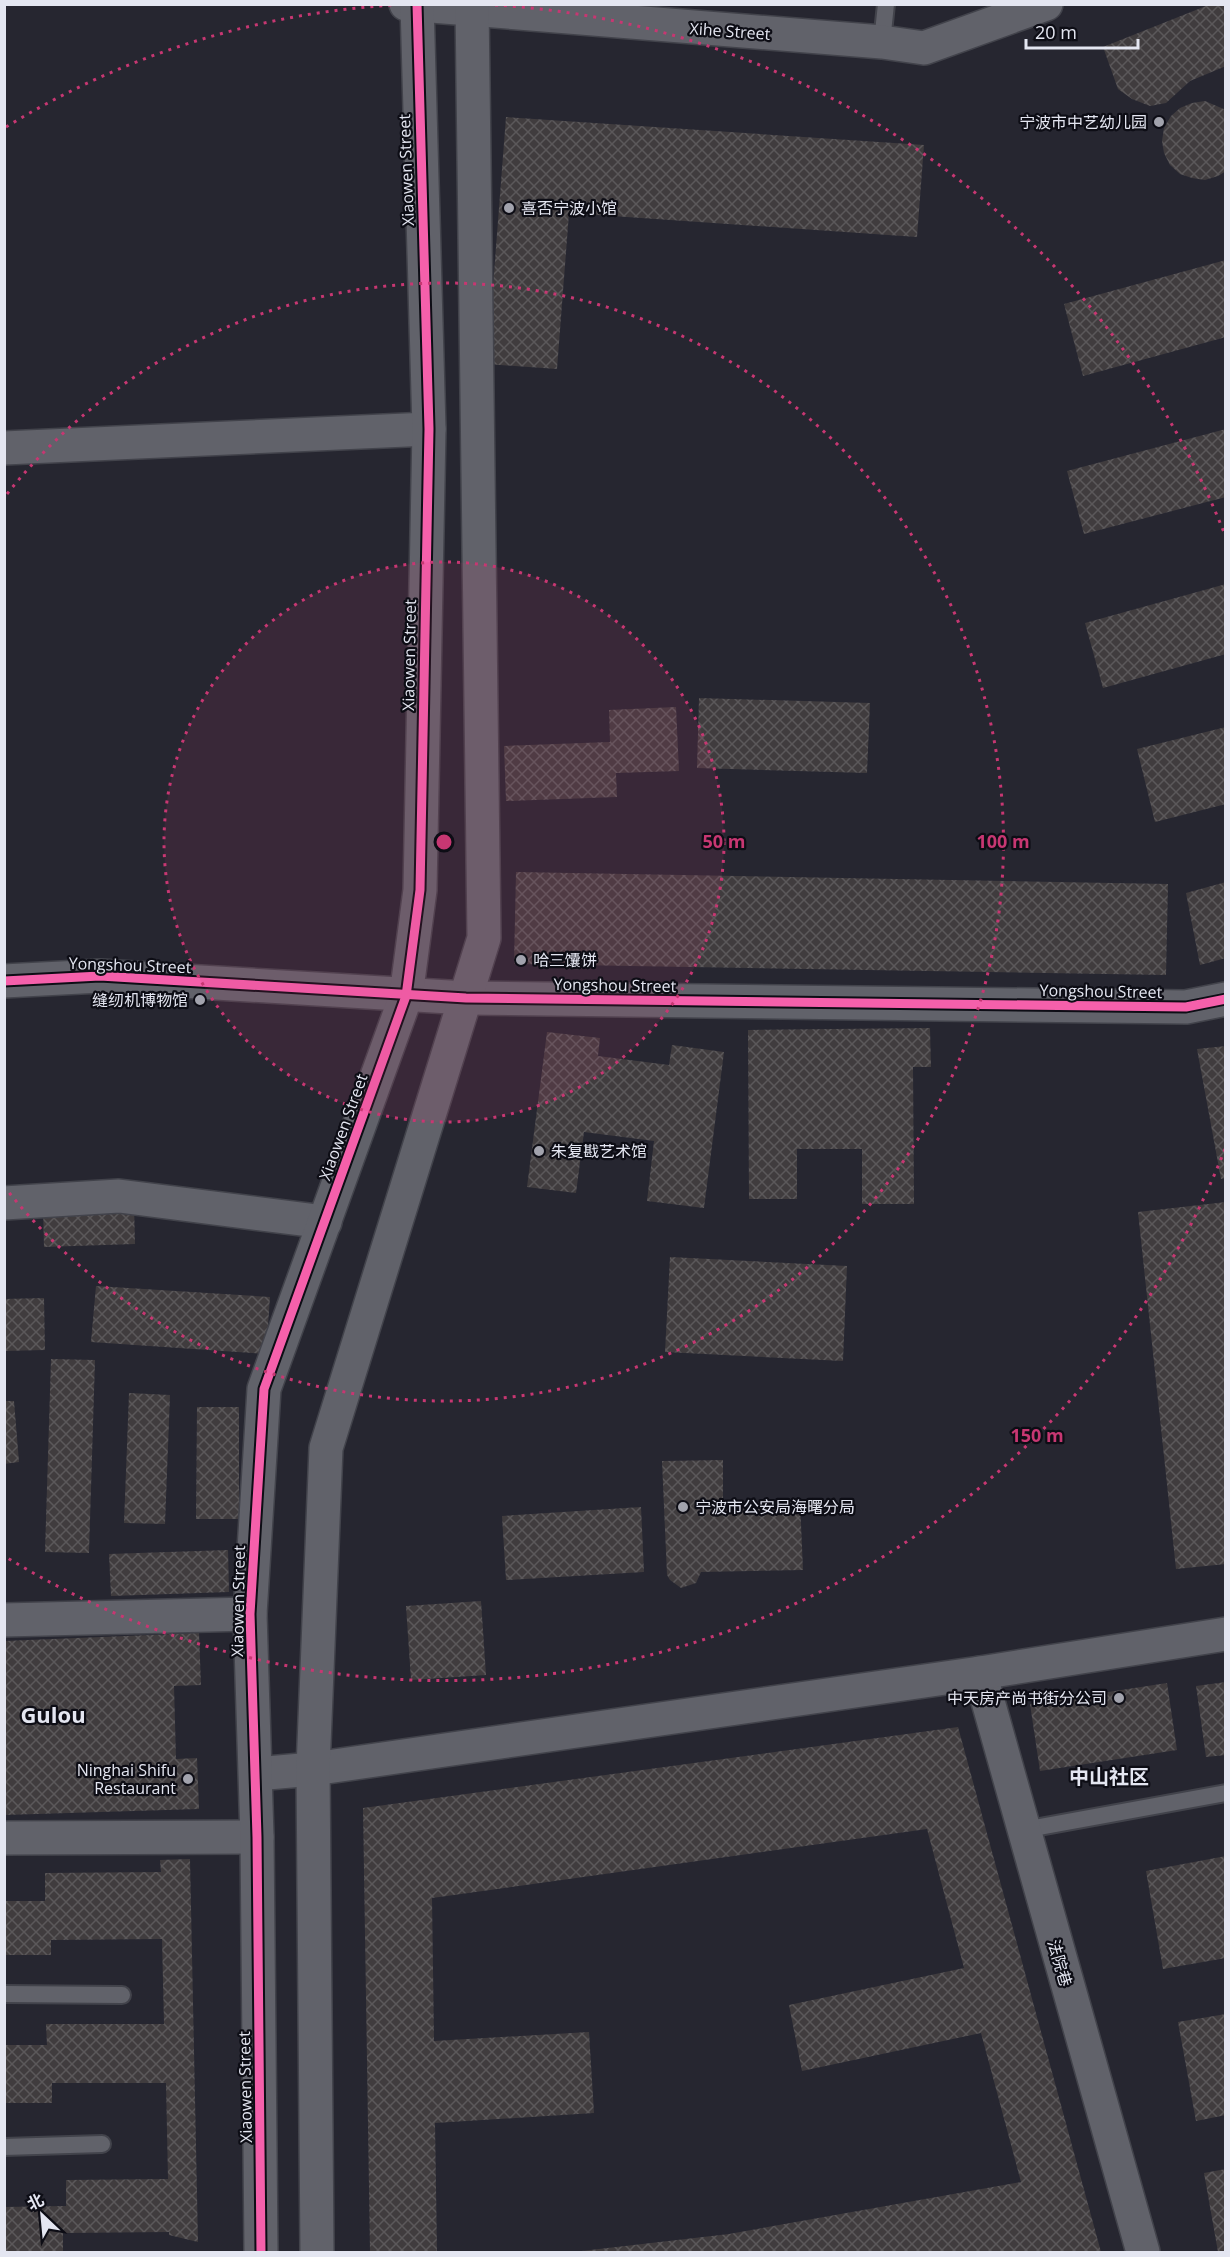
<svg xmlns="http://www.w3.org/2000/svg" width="1230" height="2257" viewBox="0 0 1230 2257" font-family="'Open Sans','Noto Sans SC',sans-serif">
<defs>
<pattern id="building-cross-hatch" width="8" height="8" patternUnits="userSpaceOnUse" patternTransform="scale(1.5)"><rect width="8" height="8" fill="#403c3e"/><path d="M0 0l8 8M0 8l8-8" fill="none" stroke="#5b585a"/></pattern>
</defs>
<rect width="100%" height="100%" fill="#262630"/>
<!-- building -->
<g fill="url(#building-cross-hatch)">
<path d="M1211,4H1226V66L1190,81L1166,103L1150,106L1132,99L1118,89L1103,47Z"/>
<path d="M1205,101L1226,110V171L1218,176L1205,180L1192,178L1180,174L1170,165L1164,153L1162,141L1164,128L1171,116L1180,108L1192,103Z"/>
<path d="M506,117L924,145L917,237L569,213L557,369L487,364Z"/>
<path d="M1226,260V337L1083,376L1064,304Z"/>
<path d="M1226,429V497L1084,534L1067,471Z"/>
<path d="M1226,584V654L1103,688L1085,623Z"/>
<path d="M699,698L870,703L867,773L697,768Z"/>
<path d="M676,707L679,771L616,773L617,797L506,801L504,746L610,742L609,710Z"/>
<path d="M1226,727V804L1155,822L1137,749Z"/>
<path d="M516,872L1168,884L1166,975L514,964Z"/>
<path d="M1226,882V958L1200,965L1186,893Z"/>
<path d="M930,1028L931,1067H913L914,1204H862V1149H797V1199H749L748,1030Z"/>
<path d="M547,1032L600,1038L598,1056L669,1065L672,1045L724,1052L704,1208L647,1201L654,1141L584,1132L576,1193L527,1187Z"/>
<path d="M1226,1046V1178L1221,1179L1197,1049Z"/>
<path d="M1226,1202V1564L1176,1569L1138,1212Z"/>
<path d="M134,1205L135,1244L44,1247L43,1207Z"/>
<path d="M670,1257L847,1266L843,1361L665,1352Z"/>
<path d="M96,1286L270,1297L266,1354L91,1342Z"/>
<path d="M44,1298L45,1350L4,1351V1299Z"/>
<path d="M51,1359L95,1360L89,1553L45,1552Z"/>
<path d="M129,1393L170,1395L165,1524L124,1523Z"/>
<path d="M4,1401H14L19,1462L4,1464Z"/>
<path d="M197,1407H239V1519H196Z"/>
<path d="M723,1460V1503L800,1501L803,1570L701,1572L696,1583L681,1588L670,1580L667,1575L662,1461Z"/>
<path d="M641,1507L644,1572L506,1580L502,1516Z"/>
<path d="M228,1550L229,1592L111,1596L109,1554Z"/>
<path d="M481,1601L486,1675L411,1680L406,1606Z"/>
<path d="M199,1633L201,1685L174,1686L176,1759L197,1758L199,1809L4,1815V1641Z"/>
<path d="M1226,1682V1755L1206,1757L1196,1686Z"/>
<path d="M1167,1683L1177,1750L1040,1771L1030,1704Z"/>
<path d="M958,1727L1101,2252H573L729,2234L1021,2182L981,2033L802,2071L789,2005L964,1968L927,1829L432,1898L434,2041L589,2032L594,2113L435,2123L437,2252H370L363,1808Z"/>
<path d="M1226,1856V1958L1163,1969L1146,1871Z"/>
<path d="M190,1859L198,2242L169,2235V2232L63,2233V2252H4V2207L66,2206V2180L168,2179L166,2083H52V2103H4V2045H47L46,2024H164L162,1939L51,1940V1955H4V1901H45V1873L161,1872L160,1860Z"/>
<path d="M1226,2014V2115L1196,2121L1178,2022Z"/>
<path d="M1226,2169V2252H1218L1204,2173Z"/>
</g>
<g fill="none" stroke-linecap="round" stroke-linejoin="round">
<!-- lane casing -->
<g stroke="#42434b" stroke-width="20">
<g id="lane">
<path d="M882,42L886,4"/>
<path d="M1023,1830L1226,1793"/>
<path d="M4,1994L122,1995"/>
<path d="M4,2147L102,2144"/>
</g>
</g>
<!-- street casing -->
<g stroke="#42434b" stroke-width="36">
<g id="street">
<path d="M406,4L882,42L924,48L1046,4"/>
<path d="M4,448L429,429"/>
<path d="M4,981L100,976L466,998L1186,1007L1226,999"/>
<path d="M4,1203L119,1196L325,1222"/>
<path d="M4,1620L250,1614"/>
<path d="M980,1673L1143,2252"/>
<path d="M256,1774L313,1769L980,1673L1226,1634"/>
<path d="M4,1838L257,1837"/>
</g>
</g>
<!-- secondary casing -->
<g stroke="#42434b" stroke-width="36">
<g id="secondary">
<path d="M261,2252L257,1837L250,1614L264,1389L406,996L420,890L429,429L417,4"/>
<path d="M317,2252L313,1769L326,1448L484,938L472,4"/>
</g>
</g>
<!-- lane -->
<use href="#lane" stroke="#61626a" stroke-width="16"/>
<!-- street -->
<use href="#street" stroke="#61626a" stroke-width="33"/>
<!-- secondary -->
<use href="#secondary" stroke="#61626a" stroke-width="33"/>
<!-- cycleway casing -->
<g stroke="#0d0d15" stroke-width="13">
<g id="cycleway">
<path d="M4,981L100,976L466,998L1186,1007L1226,999"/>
<path d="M261,2252L257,1837L250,1614L264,1389L406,996L420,890L429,429L417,4"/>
</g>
</g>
<!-- cycleway -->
<use href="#cycleway" stroke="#f560ab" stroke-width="9"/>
</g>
<!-- distance rings -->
<circle cx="444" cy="842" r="280" fill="#c73772" fill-opacity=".12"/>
<g fill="none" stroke="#c73772" stroke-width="3" stroke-dasharray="3 6">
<circle cx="444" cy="842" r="280"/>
<path d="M7 494A559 559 0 1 1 7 1190"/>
<path d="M1225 1149A839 839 0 0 1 6 1557M6 127A839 839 0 0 1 393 5M495 5A839 839 0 0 1 1225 535"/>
</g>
<!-- markers -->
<g fill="#a2a3ad" stroke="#0d0d15" stroke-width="2">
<circle cx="1159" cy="122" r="6"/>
<circle cx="509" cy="208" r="6"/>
<circle cx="521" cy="960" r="6"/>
<circle cx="200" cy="1000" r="6"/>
<circle cx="539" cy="1151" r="6"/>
<circle cx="683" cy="1507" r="6"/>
<circle cx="1119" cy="1698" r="6"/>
<circle cx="188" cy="1779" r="6"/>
</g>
<g text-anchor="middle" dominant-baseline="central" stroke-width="4.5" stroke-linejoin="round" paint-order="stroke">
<!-- street labels -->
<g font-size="16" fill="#e4e6f1" stroke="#0d0d15">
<text transform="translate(730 31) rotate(4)">Xihe Street</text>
<text transform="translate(406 170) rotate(-92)">Xiaowen Street</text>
<text transform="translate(409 655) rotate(-89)">Xiaowen Street</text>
<text transform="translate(130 965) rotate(2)">Yongshou Street</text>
<text transform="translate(615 985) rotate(1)">Yongshou Street</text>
<text transform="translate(1101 991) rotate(1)">Yongshou Street</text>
<text transform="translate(343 1127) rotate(-70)">Xiaowen Street</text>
<text transform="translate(238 1601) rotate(-89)">Xiaowen Street</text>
<text transform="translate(1060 1963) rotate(74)">法院巷</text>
<text transform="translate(245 2087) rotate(-91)">Xiaowen Street</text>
</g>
<!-- poi labels -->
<g font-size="16" fill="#e4e6f1" stroke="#0d0d15" text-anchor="end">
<text x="1147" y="122">宁波市中艺幼儿园</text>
<text x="521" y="208" text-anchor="start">喜否宁波小馆</text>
<text x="533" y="960" text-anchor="start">哈三馕饼</text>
<text x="188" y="1000">缝纫机博物馆</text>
<text x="551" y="1151" text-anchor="start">朱复戡艺术馆</text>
<text x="695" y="1507" text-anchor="start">宁波市公安局海曙分局</text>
<text x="1107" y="1698">中天房产尚书街分公司</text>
<text x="176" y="1770">Ninghai Shifu<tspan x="176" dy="18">Restaurant</tspan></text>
</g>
<!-- quarter labels -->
<g font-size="20" font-weight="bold" fill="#e4e6f1" stroke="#0d0d15">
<text x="1109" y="1776">中山社区</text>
</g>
<!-- district labels -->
<g font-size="22" font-weight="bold" fill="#e4e6f1" stroke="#0d0d15">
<text x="53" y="1714">Gulou</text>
</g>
</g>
<circle cx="444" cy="842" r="9" fill="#c73772" stroke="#0d0d15" stroke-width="3"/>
<g font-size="18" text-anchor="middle" font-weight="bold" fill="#c73772" stroke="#0d0d15" stroke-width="4.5" stroke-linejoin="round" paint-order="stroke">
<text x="724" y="848">50 m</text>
<text x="1003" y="848">100 m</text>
<text x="1037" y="1442">150 m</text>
</g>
<!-- border -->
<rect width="1230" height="2257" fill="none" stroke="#e4e6f1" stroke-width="12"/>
<!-- north arrow -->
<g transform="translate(42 2215) rotate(334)" stroke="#0d0d15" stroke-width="4.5" paint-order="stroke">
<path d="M0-4.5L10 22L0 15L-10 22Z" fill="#e4e6f1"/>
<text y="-9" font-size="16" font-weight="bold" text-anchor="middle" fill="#e4e6f1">北</text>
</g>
<!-- scale -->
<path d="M1026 39v9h112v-9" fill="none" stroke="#e4e6f1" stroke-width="3"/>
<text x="1035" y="39" font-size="18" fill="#e4e6f1" stroke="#0d0d15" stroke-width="4.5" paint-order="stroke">20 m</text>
</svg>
